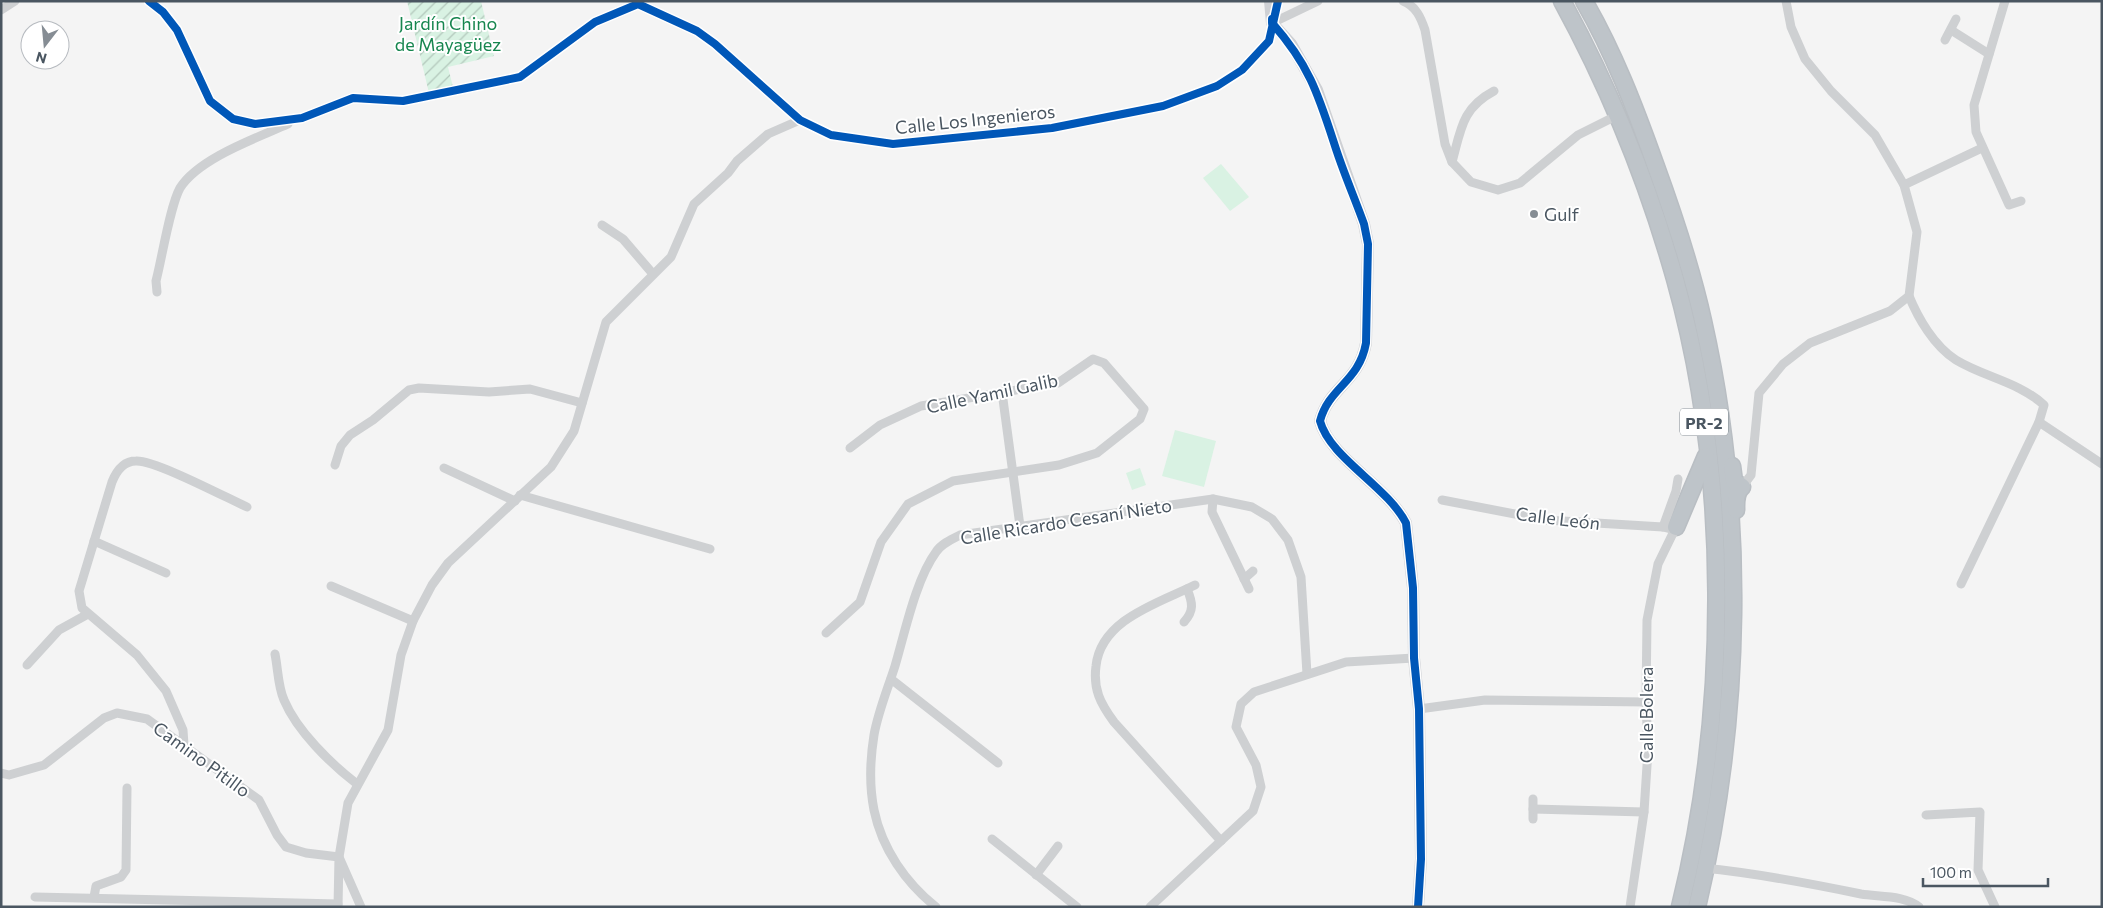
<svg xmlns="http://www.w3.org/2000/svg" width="2103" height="908" viewBox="0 0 2103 908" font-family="Commissioner,sans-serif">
<defs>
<pattern id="garden-furrows" width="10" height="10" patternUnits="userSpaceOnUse" patternTransform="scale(1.25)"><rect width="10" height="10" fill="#d9f2e3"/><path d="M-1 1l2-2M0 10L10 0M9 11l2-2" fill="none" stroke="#b2c7bb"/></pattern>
</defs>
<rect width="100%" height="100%" fill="#f4f4f4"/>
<!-- grass -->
<g fill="#d9f2e3">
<path d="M1221,164L1249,197L1230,211L1203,178Z"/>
<path d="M1175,430L1216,441L1204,487L1162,476Z"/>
<path d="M1140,468L1146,485L1132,490L1126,473Z"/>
</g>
<!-- garden -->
<path fill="url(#garden-furrows)" d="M407,1H481L494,56L448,67L453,87L429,93Z"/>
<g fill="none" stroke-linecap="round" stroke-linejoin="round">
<!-- highway casing -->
<g stroke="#b9bec3" stroke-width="19">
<g id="highway">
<path d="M1562,1C1610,89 1648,183 1675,279C1730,475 1729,710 1680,907"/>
<path d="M1584,1C1614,53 1635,108 1655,164C1674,216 1691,267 1703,321C1746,512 1742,717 1697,907"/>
<path d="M1732,466L1734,481L1742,487C1735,493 1736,502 1736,510"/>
<path d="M1676,527L1706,456"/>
</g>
</g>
<!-- street -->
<g stroke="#ced0d2" stroke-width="9">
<path d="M149,1L163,12L177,30L210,101L233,119L255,124L302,118L353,98L403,101L520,77L595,22L638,4L697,31L715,44L800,120L831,135L893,144L1052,128L1163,106L1217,86L1242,70L1269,41L1278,1"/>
<path d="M1403,1C1416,6 1421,18 1425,30L1445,144L1452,162"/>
<path d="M2005,1L1974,105L1976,132L2009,205L2021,201"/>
<path d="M1,10L15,1"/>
<path d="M1272,23L1318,1"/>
<path d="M1951,30L1989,54"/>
<path d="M1945,40L1956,19"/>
<path d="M1494,91C1462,108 1461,129 1452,162L1471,182L1498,190L1520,183L1578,135L1618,115"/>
<path d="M1904,185L1982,148"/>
<path d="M602,225L623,239L653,274"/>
<path d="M157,292L156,281C162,258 170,206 180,188C199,158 257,138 288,124"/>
<path d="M1909,296C1918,318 1934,346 1956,360C1984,377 2019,382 2044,405L2039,422L1961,584"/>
<path d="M1002,392L1020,526"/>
<path d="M2039,422L2102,464"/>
<path d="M335,465L341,446L350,435L373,420L409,390L419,388L489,392L530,389L582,403"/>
<path d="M444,468L515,501"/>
<path d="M1742,487L1751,475L1759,393L1783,364L1810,343L1890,311L1909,296L1917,232L1904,185L1875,135L1831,91L1805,59L1791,27L1786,1"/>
<path d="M520,495L710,549"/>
<path d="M1213,499L1212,512L1249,589"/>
<path d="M1442,500L1546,520L1663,527L1675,530"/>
<path d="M1663,527L1676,491L1678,479"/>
<path d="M94,541L166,573"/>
<path d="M1244,579L1253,571"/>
<path d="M1195,585C1159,603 1101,619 1096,666C1093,689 1100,703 1114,722L1221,841"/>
<path d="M331,586L413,621"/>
<path d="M1184,622C1194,611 1193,603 1187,589"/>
<path d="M826,633L860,602L881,542L908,504L953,481L1059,465L1097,453L1140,419L1144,409L1104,363L1093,359L1058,383L921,406L880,425L850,448"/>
<path d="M275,654C278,669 278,687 284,700C297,731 331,764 357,784"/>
<path d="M27,665L59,630L88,614"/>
<path d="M891,679L998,763"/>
<path d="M1419,709L1485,700L1646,702"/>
<path d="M184,745L183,730L166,691L137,655L82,608L79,591L112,482C116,472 123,461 136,461C155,460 225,497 247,507"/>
<path d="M1,773L9,775L44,765L104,718L117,713L147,719L259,800L277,835L286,847L306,853L339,857L361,907"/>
<path d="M1533,799V819"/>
<path d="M1533,809L1644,812"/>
<path d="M1926,815L1980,812L1978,870L1995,907"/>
<path d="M992,839L1077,907"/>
<path d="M1703,868C1756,873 1808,883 1861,894C1879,897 1905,895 1919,907"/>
<path d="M1036,875L1058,846"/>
<path d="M35,897L338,904"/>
<path d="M94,897L96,886L121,877L126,870L127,788"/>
<path d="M338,907L339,857L348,803L388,730L401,655L413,621L432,585L448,563L551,467L574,431L606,322L671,257L694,204L728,173L737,161L768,134L800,120"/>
<path d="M936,907C906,883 882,849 874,810C869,785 870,760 874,735C878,712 888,688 895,666C905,632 916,579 936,552C941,544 952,539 960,535L1213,499L1252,507L1272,519L1288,540L1301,577L1307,674"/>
<path d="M1150,907L1253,811L1261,787L1256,765L1236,727L1241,704L1254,692L1346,662L1414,658"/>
<path d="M1630,907L1644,812L1648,750L1646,702L1647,620L1658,564L1676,527"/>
</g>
<!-- secondary -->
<path stroke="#ced0d4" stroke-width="12" d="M1270,1L1272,23L1291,44L1317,90L1364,224L1368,244L1366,343C1359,382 1329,387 1320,421C1330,458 1387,486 1406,523L1413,588L1414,658L1419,709L1421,859L1418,907"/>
<!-- highway -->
<use href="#highway" stroke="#bec4c9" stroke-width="16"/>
<!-- cycleway casing -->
<g stroke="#fff" stroke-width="11">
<g id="cycleway">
<path d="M149,1L163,12L177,30L210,101L233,119L255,124L302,118L353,98L403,101L520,77L595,22L638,4L697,31L715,44L800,120L831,135L893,144L1052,128L1163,106L1217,86L1242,70L1269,41L1278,1"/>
<path d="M1272,19V23C1311,67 1319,97 1337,152C1345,176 1355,199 1364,224L1368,244L1366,343C1359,382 1329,387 1320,421C1330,458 1387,486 1406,523L1413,588L1414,658L1419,709L1421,859L1418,907"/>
</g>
</g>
<!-- cycleway -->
<use href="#cycleway" stroke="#0057b8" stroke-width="8"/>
</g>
<!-- markers -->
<circle fill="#868d94" stroke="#fff" stroke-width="2" cx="1534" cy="214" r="5"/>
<g text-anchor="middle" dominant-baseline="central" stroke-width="4" stroke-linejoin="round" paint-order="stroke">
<!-- shield labels -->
<rect fill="#fff" stroke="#808990" stroke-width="1" x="1680" y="408.5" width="48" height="27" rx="4"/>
<g font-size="16" font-weight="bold" fill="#4a5661">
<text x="1704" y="422">PR-2</text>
</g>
<!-- park labels -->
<g font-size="18" fill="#17864f" stroke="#fff">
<text x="448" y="23">Jardín Chino<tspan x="448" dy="21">de Mayagüez</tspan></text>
</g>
<!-- street labels -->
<g font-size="18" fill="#4a5661" stroke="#fff">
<text transform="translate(975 119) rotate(-6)">Calle Los Ingenieros</text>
<text transform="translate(992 393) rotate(-12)">Calle Yamil Galib</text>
<text transform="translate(1558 518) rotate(7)">Calle León</text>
<text transform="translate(1066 521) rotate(-9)">Calle Ricardo Cesaní Nieto</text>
<text transform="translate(1646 715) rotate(-90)">Calle Bolera</text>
<text transform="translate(202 759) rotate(36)">Camino Pitillo</text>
</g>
<!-- poi labels -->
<g font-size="18" fill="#4a5661" stroke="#fff" text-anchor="start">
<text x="1544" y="214">Gulf</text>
</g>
</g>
<!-- border -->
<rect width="2103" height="908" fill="none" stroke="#4a5661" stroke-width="5"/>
<!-- north arrow -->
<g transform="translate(45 45) rotate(196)"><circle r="24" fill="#ffffff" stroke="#b7bbc0"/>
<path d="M0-4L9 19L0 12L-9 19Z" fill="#868d94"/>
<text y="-8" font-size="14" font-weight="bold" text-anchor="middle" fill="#4a5661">N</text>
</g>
<!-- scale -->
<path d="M1923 878v8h125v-8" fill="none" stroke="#4a5661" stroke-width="2.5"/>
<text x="1930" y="878" font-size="15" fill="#4a5661" stroke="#ffffff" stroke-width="4" paint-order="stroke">100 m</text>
</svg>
